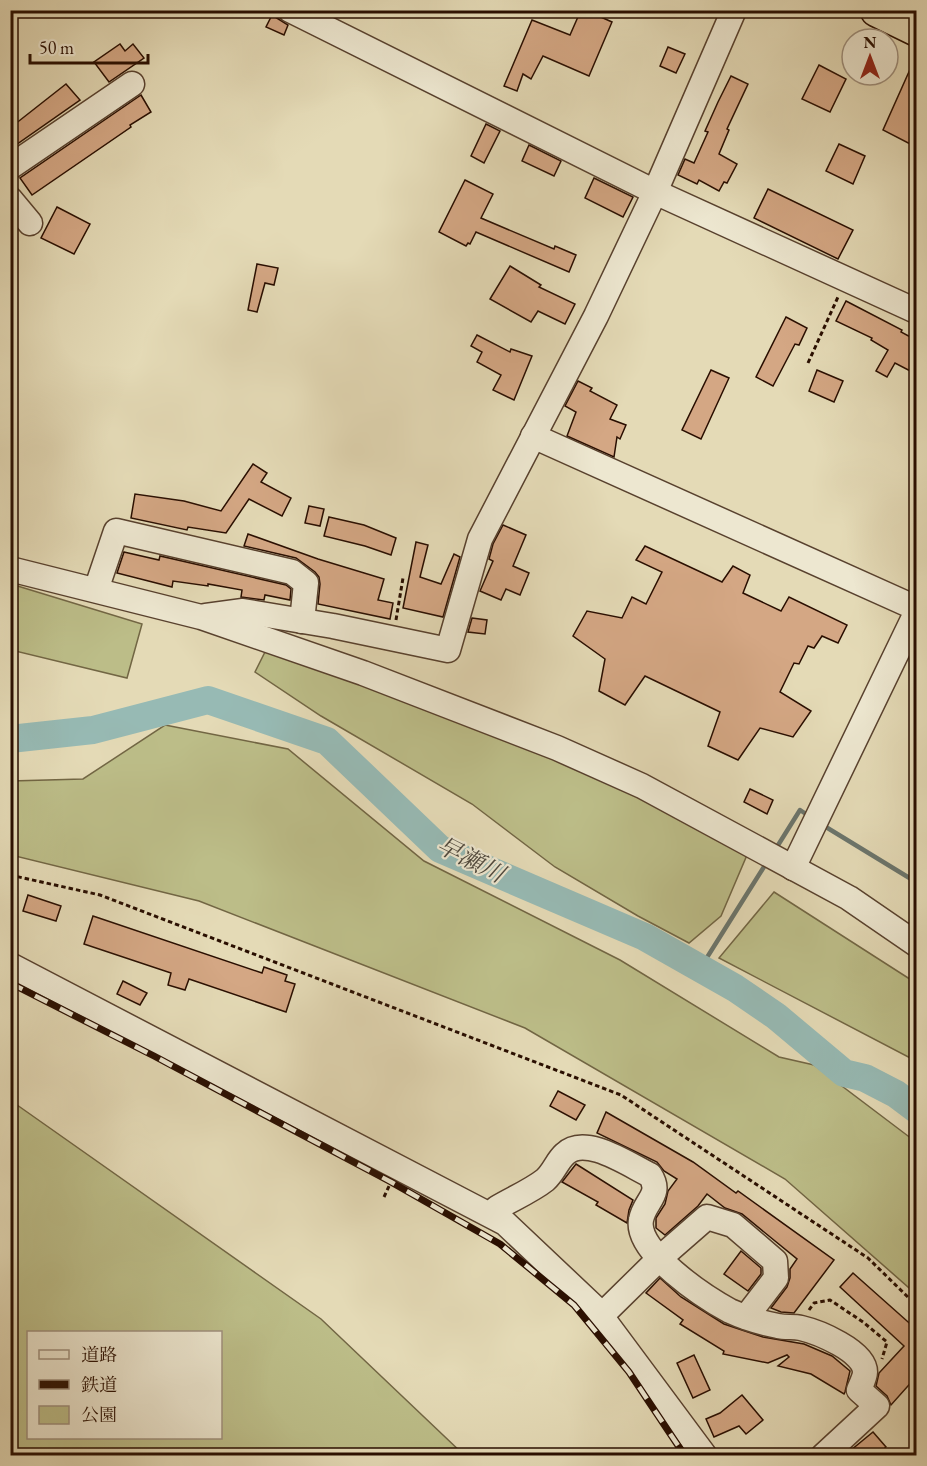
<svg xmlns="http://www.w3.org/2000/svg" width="927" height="1466" viewBox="0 0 927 1466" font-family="'EB Garamond','Noto Serif JP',serif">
<rect width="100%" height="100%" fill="#e4dab6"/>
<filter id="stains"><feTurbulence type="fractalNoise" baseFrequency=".00333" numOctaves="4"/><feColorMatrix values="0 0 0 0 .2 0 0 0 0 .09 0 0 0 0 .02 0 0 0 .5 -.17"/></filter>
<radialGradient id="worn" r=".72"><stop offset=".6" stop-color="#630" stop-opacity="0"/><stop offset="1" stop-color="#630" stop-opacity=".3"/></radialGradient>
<!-- green -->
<g fill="#bcbd88" stroke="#726644" stroke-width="1.5" fill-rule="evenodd">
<path d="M11,584L142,624L127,678L11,650Z"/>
<path d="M268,646L542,750L651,799L747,855L721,916L689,943L638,916L555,867L472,804L321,716L255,672Z"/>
<path d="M165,725L288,749L424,861L620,960L779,1057L814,1065L916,1142V1294L785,1179L525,1028L199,901L11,855V781L83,779Z"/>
<path d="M774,892L916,983V1061L719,958Z"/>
<path d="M10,1100L321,1319L464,1455H11ZM220,1332V1438H28V1332Z"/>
</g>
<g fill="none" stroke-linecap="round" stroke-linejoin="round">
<!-- stream -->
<g stroke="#6b756c" stroke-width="4.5">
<path d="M821,824L916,882"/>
<path d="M775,850L800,810L809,816"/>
<path d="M701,967L767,862"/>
</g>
<!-- river -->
<path stroke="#97bab4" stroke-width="28" d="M10,739L93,730L208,700L327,741L440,849L645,937L735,988L776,1016L844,1073L865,1078L896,1094L916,1109"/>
</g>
<!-- building -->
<g fill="#d4a784" stroke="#290e00" stroke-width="1.5">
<path d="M581,10H585L612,22L589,76L543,56L531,79L523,74L517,91L504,86L532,20L570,35Z"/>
<path d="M272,15L288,25L284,35L266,27Z"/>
<path d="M120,44L125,51L133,44L144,58L109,82L94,62Z"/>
<path d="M668,47L685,54L676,73L660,66Z"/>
<path d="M916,56V147L883,130Z"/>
<path d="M819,65L846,79L830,112L802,99Z"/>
<path d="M731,76L748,84L727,129L729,130L719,154L737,164L727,183L724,182L719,191L699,180L697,184L678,175L685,159L694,163L708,132L705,131L718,102Z"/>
<path d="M66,84L80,100L10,149V128Z"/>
<path d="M141,95L151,112L130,125L131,127L32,195L20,178Z"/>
<path d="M486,124L500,131L484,163L471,156Z"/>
<path d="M839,144L865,156L853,184L826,171Z"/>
<path d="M529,145L561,161L554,176L522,161Z"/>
<path d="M594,178L633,197L623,217L585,198Z"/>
<path d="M465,180L493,194L481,218L554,249L555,246L576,255L569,272L476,232L470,244L468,243L466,246L439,232Z"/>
<path d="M768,189L853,230L838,259L754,218Z"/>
<path d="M57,207L90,224L74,254L41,238Z"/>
<path d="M257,264L278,268L274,285L265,283L257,312L248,310Z"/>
<path d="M510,266L541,285L539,287L575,304L565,324L538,311L531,322L490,299Z"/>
<path d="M846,301L902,330L901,332L916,340V374L895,363L887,377L876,371L888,350L871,340L872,338L836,321Z"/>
<path d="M786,317L807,328L799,345L795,344L773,386L756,377Z"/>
<path d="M477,335L510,352L511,349L532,356L514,400L493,390L501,375L477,362L482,352L471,346Z"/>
<path d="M711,370L729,378L701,439L682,430Z"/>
<path d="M817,370L843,381L834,402L809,391Z"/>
<path d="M578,381L592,388L590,391L617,405L610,419L626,425L620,439L617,437L614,457L567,436L576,412L565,406Z"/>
<path d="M253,464L267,473L261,482L291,498L282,516L249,499L226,533L188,527L187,530L131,518L135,494L184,501L221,511Z"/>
<path d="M309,506L324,509L320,526L305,523Z"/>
<path d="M329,517L364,525L396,538L391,555L365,546L324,536Z"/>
<path d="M503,525L526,535L513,566L529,573L520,595L506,589L501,600L480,591L493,561L489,559L493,544Z"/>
<path d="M248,534L318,559L384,579L378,600L393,603L390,619L318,604L320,584L319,577L315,572L296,558L244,546Z"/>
<path d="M416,542L428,545L420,577L441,584L454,554L460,557L443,617L403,608Z"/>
<path d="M645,546L722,582L733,566L750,575L743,593L781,611L789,597L847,625L838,643L822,636L814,648L808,646L799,664L794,663L780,692L811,711L793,737L760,728L738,760L708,746L720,712L645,676L625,705L599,691L605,659L573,636L587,611L622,618L632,597L646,604L662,572L636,560Z"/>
<path d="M124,552L159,560L160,556L286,585L291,589L290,600L265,595L264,600L241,597L242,590L208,584V586L173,581L172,587L117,573Z"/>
<path d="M472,618L487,620L485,634L468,632Z"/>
<path d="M750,789L773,800L767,814L744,802Z"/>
<path d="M28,895L61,906L56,921L23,911Z"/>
<path d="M93,916L262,973L264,967L287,975L285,981L295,984L286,1012L189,979L185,990L168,985L171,973L84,944Z"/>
<path d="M123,981L147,993L140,1005L117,994Z"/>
<path d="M558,1091L585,1105L576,1120L550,1106Z"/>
<path d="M606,1112L693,1162L736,1193L738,1191L834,1260L794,1313L781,1312L771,1308L787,1287L790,1278V1269L797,1259L742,1214L725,1208L707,1194L698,1206L665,1235L656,1228V1218L665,1204L668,1191L677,1179L664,1171L657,1162L597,1133Z"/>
<path d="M576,1164L633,1200L629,1210L627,1223L596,1205L598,1202L562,1182Z"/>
<path d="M741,1251L761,1268V1274L748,1291L724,1274Z"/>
<path d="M853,1273L916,1329V1377L891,1405L887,1396L876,1386L879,1373L904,1346L840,1287Z"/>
<path d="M660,1278L681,1297L724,1324L763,1337L804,1344L832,1356L850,1371L845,1392L844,1394L811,1374L778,1366L789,1357L787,1355L768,1363L723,1354L724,1351L680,1324L683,1320L646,1293Z"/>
<path d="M694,1355L710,1390L693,1398L677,1363Z"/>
<path d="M742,1395L763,1420L746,1434L739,1426L714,1437L706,1419L720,1413Z"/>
<path d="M873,1432L886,1447L877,1455H845Z"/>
</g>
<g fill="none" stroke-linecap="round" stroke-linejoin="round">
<!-- minor casing -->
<g stroke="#58412e" stroke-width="27">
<g id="minor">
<path d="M290,10L655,192L916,311"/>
<path d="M10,167L132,84"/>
<path d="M10,199L30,223"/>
<path d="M533,436L916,608"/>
<path d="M10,569L201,617L363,673L557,748L642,786L849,898L916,944"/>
<path d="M96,590L116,531L292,572L306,583L302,621"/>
<path d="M206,616L243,611L333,626L448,650L480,539L596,316L655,192L734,10"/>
<path d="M793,868L916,613"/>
<path d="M10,965L505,1223L595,1308L705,1456"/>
<path d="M497,1208C512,1199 531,1191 545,1180C554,1172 557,1161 565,1154C585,1134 629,1165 650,1175C663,1195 644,1201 641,1220C635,1252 706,1298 730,1311C745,1318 762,1323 778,1326C786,1328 793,1326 801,1328C818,1332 865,1351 865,1372C865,1377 861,1385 859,1390L877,1406L823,1456"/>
<path d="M601,1316L660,1258L707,1217L733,1225L775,1261L776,1278L746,1317"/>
</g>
</g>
<!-- highway casing -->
<g stroke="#290e00" stroke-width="36">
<path id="highway" d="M877,10L916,29"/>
</g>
<!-- path -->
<g stroke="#290e00" stroke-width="3" stroke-dasharray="4.5 3" stroke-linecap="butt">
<path d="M808,363L838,297"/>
<path d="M396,620L403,578"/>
<path d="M10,875L100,895L621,1095L868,1258L916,1305"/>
<path d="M384,1197L390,1184"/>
<path d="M809,1310L814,1303L830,1300L863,1322L887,1342L882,1359"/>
</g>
<!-- minor -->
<use href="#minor" stroke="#ede7d0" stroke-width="24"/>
<!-- highway -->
<use href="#highway" stroke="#e4dab6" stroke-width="33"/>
<!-- rail casing -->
<g stroke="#290e00" stroke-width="7">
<path id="rail" d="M10,983L154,1056L391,1182L500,1244L574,1305L629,1372L685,1456"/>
</g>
<!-- rail -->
<use href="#rail" stroke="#ede7d0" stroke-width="4.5" stroke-dasharray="14" stroke-linecap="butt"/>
</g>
<g text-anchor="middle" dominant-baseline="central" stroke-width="4.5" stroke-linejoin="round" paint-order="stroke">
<!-- water labels -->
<g font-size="24" font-style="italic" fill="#504a3f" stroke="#ede7d0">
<text transform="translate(471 859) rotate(27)">早瀬川</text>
</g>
</g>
<!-- margin -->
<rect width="927" height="1466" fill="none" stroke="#e4dab6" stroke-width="36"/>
<rect x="12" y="12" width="903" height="1442" fill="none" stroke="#290e00" stroke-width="3"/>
<rect x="18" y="18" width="891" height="1430" fill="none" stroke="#290e00" stroke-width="1.5"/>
<!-- legend -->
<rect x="27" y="1331" width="195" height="108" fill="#ede7d0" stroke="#9f907d" stroke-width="1.5"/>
<rect x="39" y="1350" width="30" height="9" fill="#ede7d0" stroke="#9f907d" stroke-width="1.5"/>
<text x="81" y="1361" font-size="18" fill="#290e00">道路</text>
<rect x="39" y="1380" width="30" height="9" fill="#290e00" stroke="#9f907d" stroke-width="1.5"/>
<text x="81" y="1391" font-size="18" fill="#290e00">鉄道</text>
<rect x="39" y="1406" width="30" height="18" fill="#bcbd88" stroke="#9f907d" stroke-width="1.5"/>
<text x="81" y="1421" font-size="18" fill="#290e00">公園</text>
<!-- north arrow -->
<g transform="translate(870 57)"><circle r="28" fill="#ede7d0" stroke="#9f907d" stroke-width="1.5"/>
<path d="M0-4.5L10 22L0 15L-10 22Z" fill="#8f2418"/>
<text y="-9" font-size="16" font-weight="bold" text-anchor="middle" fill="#290e00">N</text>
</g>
<!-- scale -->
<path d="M30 54v9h118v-9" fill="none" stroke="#290e00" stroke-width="3"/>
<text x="39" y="54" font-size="18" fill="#290e00" stroke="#ede7d0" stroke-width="4.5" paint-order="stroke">50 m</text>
<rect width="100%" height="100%" filter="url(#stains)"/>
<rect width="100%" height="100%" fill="url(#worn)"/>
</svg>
